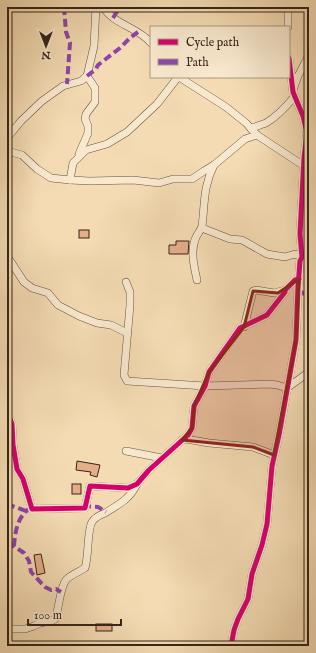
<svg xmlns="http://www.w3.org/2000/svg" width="316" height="653" viewBox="0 0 316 653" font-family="'IM FELL English',serif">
<rect width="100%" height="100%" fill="#f4dbb3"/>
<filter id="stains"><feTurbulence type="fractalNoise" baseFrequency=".005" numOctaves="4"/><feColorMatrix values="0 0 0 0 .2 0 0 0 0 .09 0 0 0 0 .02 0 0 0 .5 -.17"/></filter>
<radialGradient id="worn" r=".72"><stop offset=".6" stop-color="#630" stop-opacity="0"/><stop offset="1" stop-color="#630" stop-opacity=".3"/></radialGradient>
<!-- building -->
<g fill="#e4ae8a" stroke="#362519">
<rect x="79" y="230" width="10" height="8"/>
<path d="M176,241H189L188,254H169V245H176Z"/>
<path d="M77,461L100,465L97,477L90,475L91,472L76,470Z"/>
<rect x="72" y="484" width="9" height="10"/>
<path d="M41,554L45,573L37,575L34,555Z"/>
<rect x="96" y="624" width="16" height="7"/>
</g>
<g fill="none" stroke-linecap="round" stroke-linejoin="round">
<!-- minor casing -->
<g stroke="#665240" stroke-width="8">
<g id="minor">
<path d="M103,7C114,25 138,27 151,43"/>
<path d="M288,7V27"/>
<path d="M179,77L226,107L246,123L257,135L304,166L309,168"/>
<path d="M293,90L298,76L309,55"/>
<path d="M251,129C256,126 261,125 266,123C278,116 286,107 295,96"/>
<path d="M7,138L21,121L42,101L63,86L81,81L87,76L94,46L96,7"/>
<path d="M7,151L22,155L37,169L51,178L70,180L73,163L86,150L107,144L127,132L157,104L178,77"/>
<path d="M79,154L88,133V126L85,119L86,114L95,102V88L87,76"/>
<path d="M70,180L90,181L133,180L159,183L173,179H192L204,171L214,165L245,139L257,135"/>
<path d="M202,228L230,239L242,240L267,254L285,257L295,254L302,257"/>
<path d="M7,256L24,282L32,288L48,293L58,305L79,316L97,323L111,325L127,333"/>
<path d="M197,280C194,266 190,251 196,237C198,233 201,230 202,226C205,203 203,187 214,165"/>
<path d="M126,282L130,292V305L124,375L127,381L205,386L269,384L277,385L287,388L309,372"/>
<path d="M244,327L253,291L256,290L274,293L285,290"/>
<path d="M7,412L12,424L13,445L17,469L23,479L32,509L85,508L90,486L128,488L137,484L149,470L188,435L192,428L194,406L205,386L209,372L240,328L267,315L285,292V290L295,280L299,279"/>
<path d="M182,440L186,439L209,443L253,447L274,455"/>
<path d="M126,451L162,458"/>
<path d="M7,629H25L34,626L40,623L51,621L55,619C59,609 60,587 66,580C70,575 79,572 85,568C89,556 87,530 92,522C95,517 100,515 105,513C118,505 130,499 137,484"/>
<path d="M231,646L234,630L238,619L248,599L252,574L262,545L267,524L272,466L279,435L296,340L298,287L300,261L302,257L300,234L304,158L307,133L303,116L293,92L289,58"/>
</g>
</g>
<!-- minor -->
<use href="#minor" stroke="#f8e8ce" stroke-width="7"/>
<!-- quiet -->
<g stroke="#8e44ad" stroke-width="4" stroke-dasharray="8 4" stroke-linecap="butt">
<path d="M64,7L66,32L70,43L67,84"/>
<path d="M113,18L120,7"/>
<path d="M87,76L96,69L98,65L120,48L131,37L138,32"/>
<path d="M298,290L309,297"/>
<path d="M7,504L26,511"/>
<path d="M83,506L98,507L106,512"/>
<path d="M14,546C15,531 18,513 34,506"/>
<path d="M7,547L14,546L24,553L29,561L31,572L45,587L51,590L56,589L61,592"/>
</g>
<!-- cycleway casing -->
<g stroke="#f8e8ce" stroke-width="8">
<g id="cycleway">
<path d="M7,412L12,424L13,445L17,469L23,479L32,509L85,508L90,486L128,488L137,484L149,470L188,435L192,428L194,406L205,386L209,372L240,328L267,315L285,292V290L295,280L299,279"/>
<path d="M231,646L234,630L238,619L248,599L252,574L262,545L267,524L272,466L279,435L296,340L298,287L300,261L302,257L300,234L304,158L307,133L303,116L293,92L289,58"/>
</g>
</g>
<!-- cycleway -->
<use href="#cycleway" stroke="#d6006c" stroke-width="5"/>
</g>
<!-- marked area -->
<path fill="#8f2418" fill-opacity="0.2" stroke="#8f2418" stroke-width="3" stroke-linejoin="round" d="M299,279L296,340L274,455L253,447L182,440L192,428L194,406L209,372L244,327L253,291L278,293Z"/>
<!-- margin -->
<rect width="316" height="653" fill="none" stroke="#f4dbb3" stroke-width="24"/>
<rect x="8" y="8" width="300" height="637" fill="none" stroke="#362519" stroke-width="2"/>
<rect x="12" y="12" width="292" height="629" fill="none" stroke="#362519"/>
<!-- legend -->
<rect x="150" y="26" width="140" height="52" fill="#f8e8ce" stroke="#aa9a86"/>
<rect x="158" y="39" width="20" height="6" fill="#d6006c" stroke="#aa9a86"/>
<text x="186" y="46" font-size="12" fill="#362519">Cycle path</text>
<rect x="158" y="59" width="20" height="6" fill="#8e44ad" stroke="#aa9a86"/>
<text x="186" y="66" font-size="12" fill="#362519">Path</text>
<!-- north arrow -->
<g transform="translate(46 46) rotate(180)" stroke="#f8e8ce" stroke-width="3" paint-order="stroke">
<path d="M0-3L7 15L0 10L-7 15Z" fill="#362519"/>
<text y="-6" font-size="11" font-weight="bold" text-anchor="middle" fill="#362519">N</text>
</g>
<!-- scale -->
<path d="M28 619v6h93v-6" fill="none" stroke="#362519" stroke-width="2"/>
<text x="34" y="619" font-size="12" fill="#362519" stroke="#f8e8ce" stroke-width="3" paint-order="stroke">100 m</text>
<rect width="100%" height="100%" filter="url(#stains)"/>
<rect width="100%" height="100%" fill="url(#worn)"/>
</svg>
